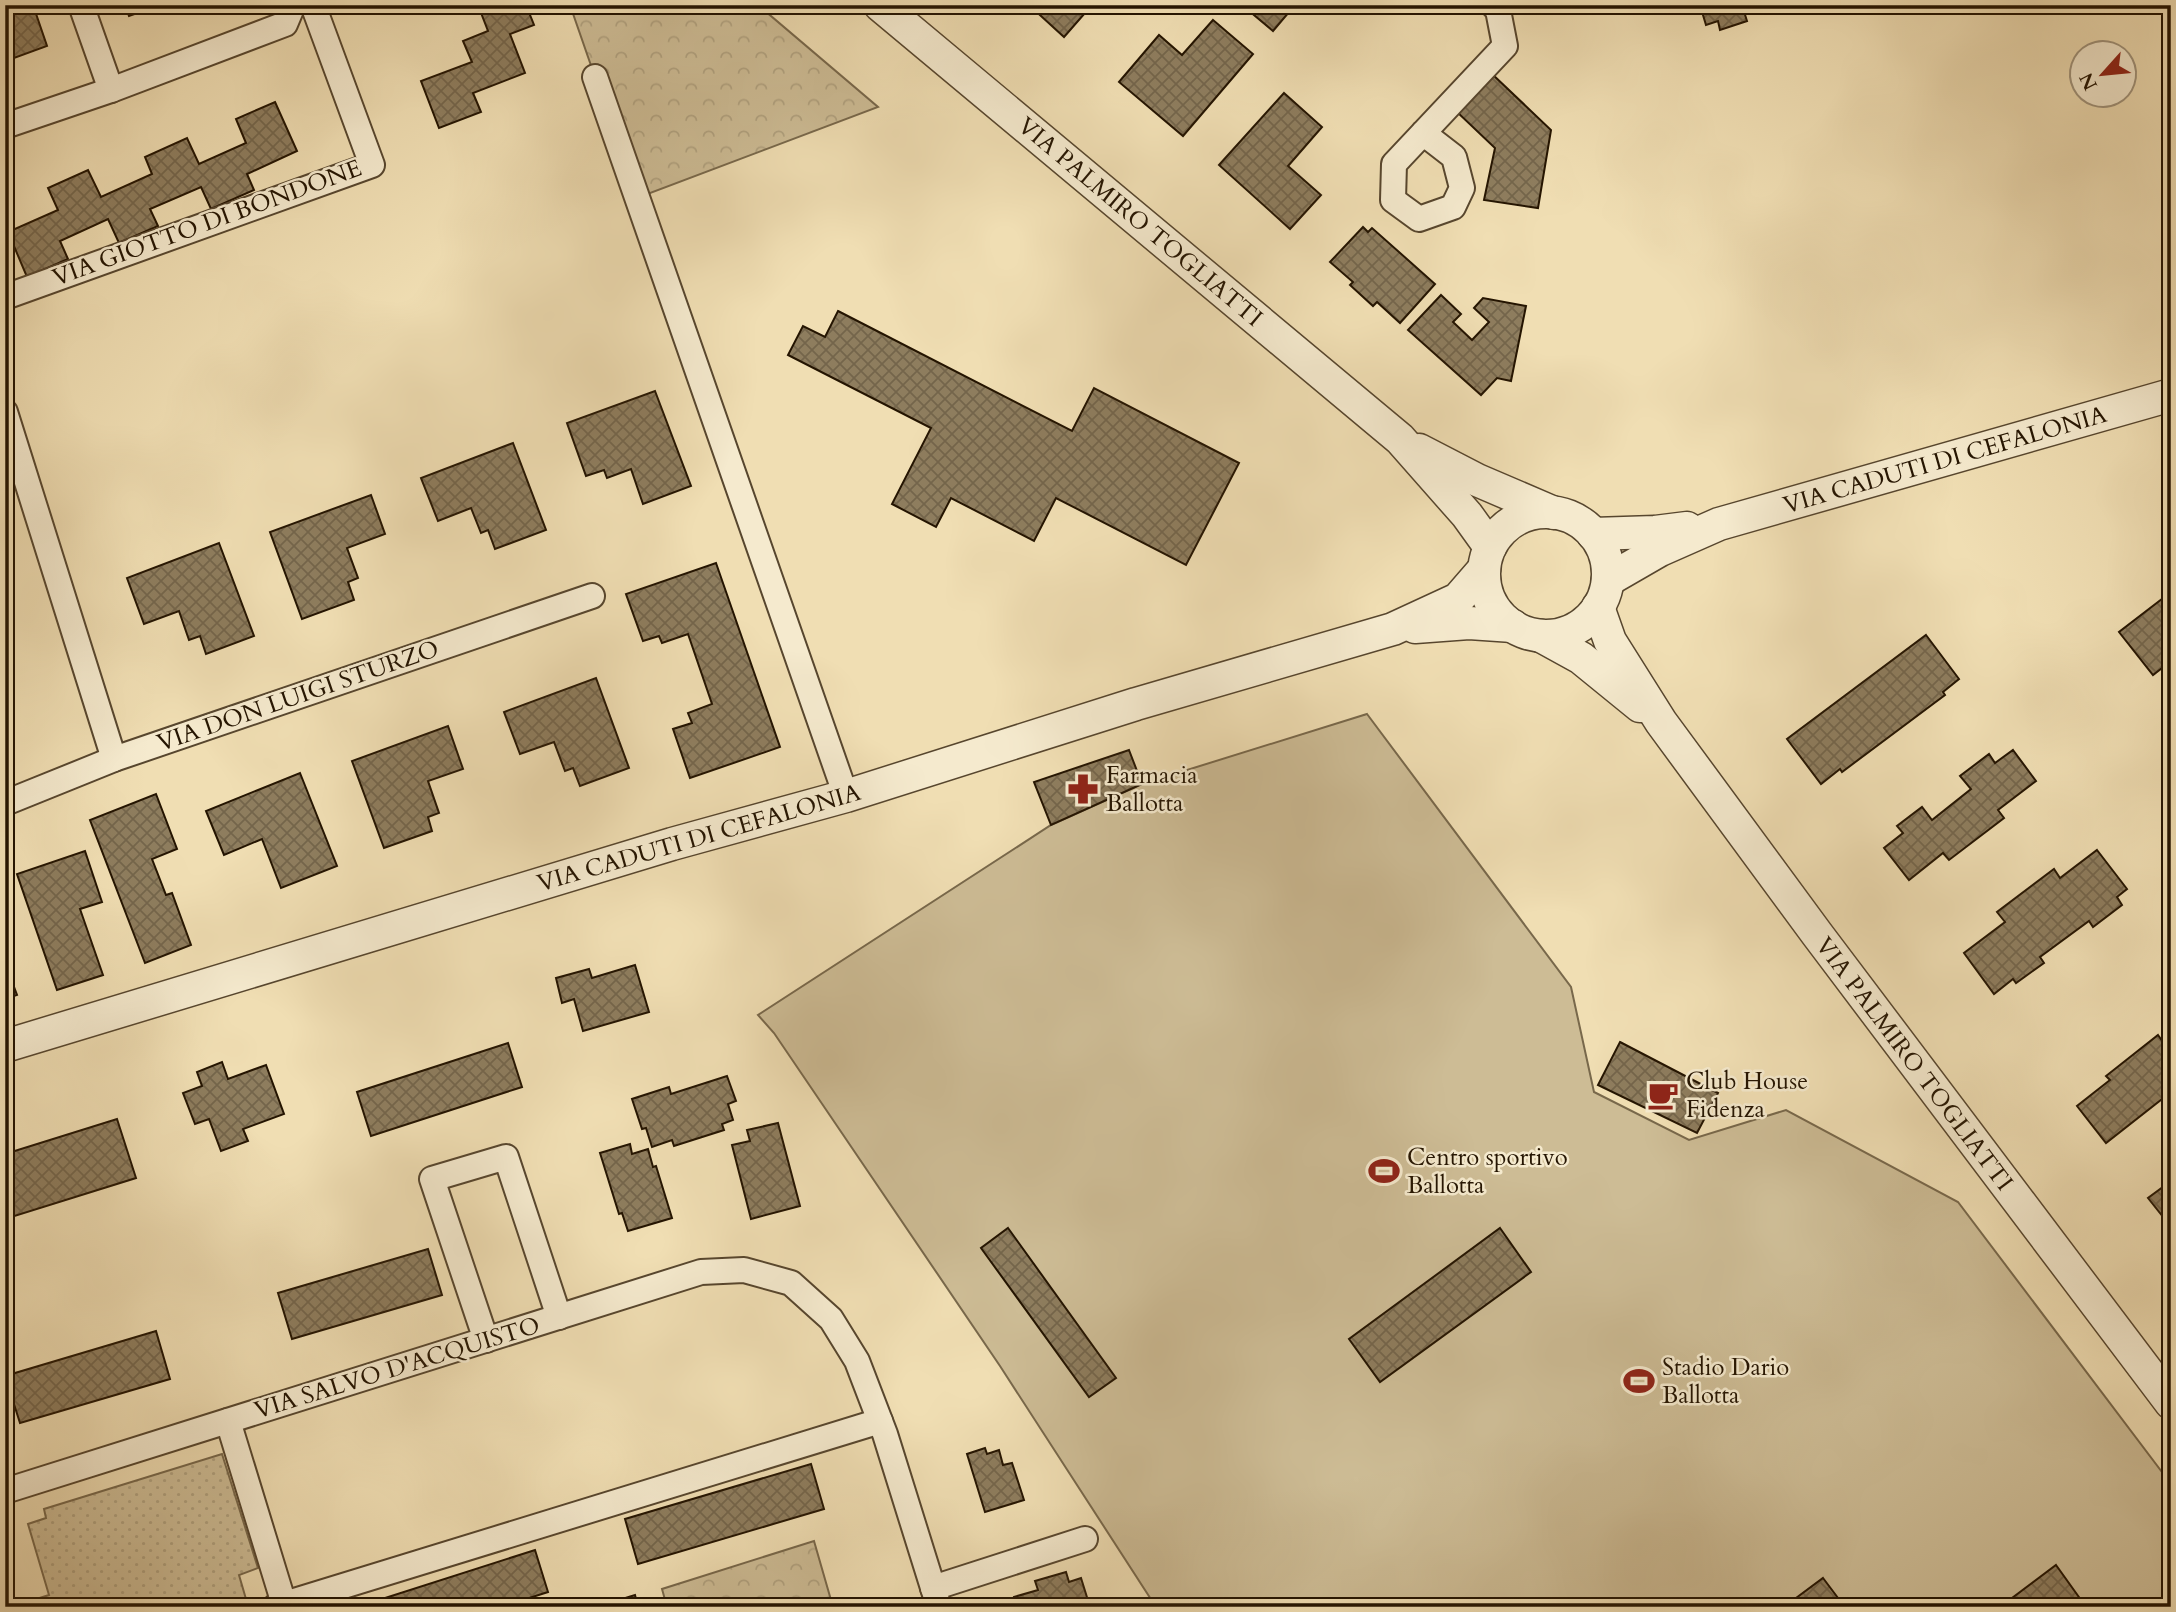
<svg xmlns="http://www.w3.org/2000/svg" width="2176" height="1612" viewBox="0 0 2176 1612" font-family="Cardo,serif">
<defs>
<pattern id="grass-dots" width="8" height="8" patternUnits="userSpaceOnUse" patternTransform="scale(1.75)"><rect width="8" height="8" fill="#cdbc95"/><path d="M2 2h.1M6 6h.1" fill="none" stroke="#b0a17f" stroke-width="1.8" stroke-linecap="round"/></pattern>
<pattern id="park-crowns" width="20" height="18" patternUnits="userSpaceOnUse" patternTransform="scale(1.75)"><rect width="20" height="18" fill="#cdbc95"/><path d="M2 6a3 3 0 1 1 6 0M12 15a3 3 0 1 1 6 0" fill="none" stroke="#b0a17f"/></pattern>
<pattern id="building-cross-hatch" width="8" height="8" patternUnits="userSpaceOnUse" patternTransform="scale(1.75)"><rect width="8" height="8" fill="#8e7d5e"/><path d="M0 0l8 8M0 8l8-8" fill="none" stroke="#74654b"/></pattern>
</defs>
<rect width="100%" height="100%" fill="#f0deb3"/>
<filter id="stains"><feTurbulence type="fractalNoise" baseFrequency=".00286" numOctaves="4"/><feColorMatrix values="0 0 0 0 .2 0 0 0 0 .09 0 0 0 0 .02 0 0 0 .5 -.17"/></filter>
<radialGradient id="worn" r=".72"><stop offset=".6" stop-color="#630" stop-opacity="0"/><stop offset="1" stop-color="#630" stop-opacity=".3"/></radialGradient>
<!-- grass -->
<path fill="url(#grass-dots)" stroke="#78684b" stroke-width="2" d="M222,1454L258,1568L239,1575L246,1599L221,1607H18L17,1605L49,1595L28,1524L46,1518L44,1509Z"/>
<!-- park -->
<g fill="url(#park-crowns)" stroke="#78684b" stroke-width="2">
<path d="M570,5H758L878,107L637,198Z"/>
<path d="M814,1541L833,1607H667L662,1589Z"/>
</g>
<!-- pitch -->
<path fill="#cdbc95" stroke="#78684b" stroke-width="2" d="M1367,714L1571,987L1594,1092L1689,1140L1786,1110L1958,1202L2171,1484V1607H1156L1000,1366L774,1033L758,1015L1051,825L1142,784Z"/>
<!-- building -->
<g fill="url(#building-cross-hatch)" stroke="#241401" stroke-width="2">
<path d="M5,5H33L47,46L14,58L11,50L5,52Z"/>
<path d="M125,5H160L129,16Z"/>
<path d="M478,5H526L534,25L510,34L525,73L473,93L481,112L439,128L421,81L472,62L463,41L488,31Z"/>
<path d="M1029,5H1092L1064,37Z"/>
<path d="M1242,5H1295L1273,31Z"/>
<path d="M1700,5H1742L1747,21L1720,30L1718,21L1706,25Z"/>
<path d="M1213,20L1253,54L1183,136L1119,82L1159,35L1182,55Z"/>
<path d="M1491,73L1551,130L1538,208L1484,200L1495,148L1456,111Z"/>
<path d="M1284,93L1322,127L1288,166L1321,195L1290,229L1219,165Z"/>
<path d="M275,102L297,151L247,174L254,190L211,209L201,187L150,209L158,226L119,243L108,219L60,241L68,259L27,277L8,232L58,210L48,188L88,170L101,197L152,174L145,157L187,138L199,164L246,143L236,119Z"/>
<path d="M1363,227L1368,232L1372,228L1435,284L1400,323L1377,302L1373,306L1350,285L1353,282L1330,262Z"/>
<path d="M1441,295L1461,314L1453,322L1472,340L1489,322L1474,308L1483,298L1526,306L1511,381L1497,378L1481,395L1408,330Z"/>
<path d="M838,311L1072,431L1094,388L1239,463L1186,565L1056,498L1034,541L951,498L936,527L892,504L931,428L788,355L803,326L825,337Z"/>
<path d="M655,391L691,486L643,504L631,469L607,478L604,470L586,476L567,423Z"/>
<path d="M513,443L546,530L495,549L488,530L481,533L471,508L438,521L421,478Z"/>
<path d="M371,495L385,534L347,548L358,578L348,582L354,600L302,619L270,532Z"/>
<path d="M219,543L254,636L206,654L200,636L189,640L179,611L144,624L127,578Z"/>
<path d="M716,563L780,747L690,778L673,729L692,723L688,713L712,704L688,634L662,643L659,636L643,641L626,594Z"/>
<path d="M2171,592V661L2153,675L2119,632Z"/>
<path d="M1926,635L1959,679L1943,692L1945,695L1842,772L1840,769L1821,784L1787,739Z"/>
<path d="M596,678L629,768L580,786L573,768L565,771L554,742L520,754L504,712Z"/>
<path d="M448,726L463,769L428,781L439,813L428,817L432,831L384,848L352,761Z"/>
<path d="M1129,750L1142,784L1051,825L1034,782Z"/>
<path d="M2013,750L2036,781L1998,810L2004,818L1949,860L1943,853L1909,880L1884,848L1903,833L1897,826L1922,807L1932,820L1971,789L1960,776L1989,754L1995,763Z"/>
<path d="M300,773L337,866L281,888L262,839L224,855L206,811Z"/>
<path d="M156,794L177,849L152,859L166,895L172,893L191,945L145,963L90,820Z"/>
<path d="M2097,850L2127,889L2117,897L2122,905L2093,927L2089,921L2040,957L2044,963L2016,983L2013,979L1994,994L1964,953L2005,922L1997,912L2054,869L2060,878Z"/>
<path d="M85,851L102,902L80,909L103,975L57,990L17,874Z"/>
<path d="M5,963L17,995L5,999Z"/>
<path d="M635,965L649,1012L583,1031L574,999L562,1003L556,978L589,969L592,978Z"/>
<path d="M2158,1035L2163,1042L2171,1036V1092L2106,1143L2077,1106L2110,1080L2106,1076Z"/>
<path d="M1620,1042L1718,1093L1697,1133L1598,1085Z"/>
<path d="M508,1043L522,1087L371,1136L357,1092Z"/>
<path d="M222,1062L228,1079L266,1065L284,1114L243,1129L248,1141L221,1151L209,1119L195,1124L183,1093L202,1086L197,1072Z"/>
<path d="M727,1076L736,1101L728,1104L733,1120L722,1124L724,1130L674,1146L672,1140L652,1147L646,1128L642,1129L632,1099L669,1087L671,1094Z"/>
<path d="M117,1119L136,1178L5,1219V1154Z"/>
<path d="M778,1123L800,1206L751,1219L732,1145L750,1141L747,1130Z"/>
<path d="M630,1144L632,1154L648,1149L653,1167L656,1166L672,1218L628,1231L622,1213L619,1214L600,1153Z"/>
<path d="M2171,1181V1227L2148,1198Z"/>
<path d="M1008,1228L1116,1378L1089,1397L981,1248Z"/>
<path d="M1500,1228L1531,1272L1380,1382L1349,1339Z"/>
<path d="M428,1249L442,1295L292,1339L278,1293Z"/>
<path d="M156,1331L170,1379L20,1423L5,1376Z"/>
<path d="M985,1448L987,1454L999,1450L1003,1465L1012,1463L1024,1500L985,1512L967,1454Z"/>
<path d="M811,1464L824,1509L638,1564L625,1519Z"/>
<path d="M535,1550L548,1592L501,1607H357Z"/>
<path d="M2056,1565L2086,1607H2000Z"/>
<path d="M1066,1572L1069,1582L1081,1578L1090,1607H1016L1014,1597L1038,1590L1035,1581Z"/>
<path d="M1823,1578L1841,1602L1834,1607H1784Z"/>
<path d="M635,1595L638,1607H596Z"/>
</g>
<g fill="none" stroke-linecap="round" stroke-linejoin="round">
<!-- minor casing -->
<g stroke="#57462e" stroke-width="28">
<g id="minor">
<path d="M81,5L111,90"/>
<path d="M595,77L846,796"/>
<path d="M5,126L111,90L285,24L293,5"/>
<path d="M1423,133L1454,157L1462,188L1453,207L1419,219L1393,200L1394,164L1505,46L1498,10L1493,5"/>
<path d="M5,297L372,165L313,5"/>
<path d="M5,412L114,759"/>
<path d="M5,803L114,759L592,596"/>
<path d="M486,1340L432,1179L506,1157L559,1317"/>
<path d="M228,1421L284,1604"/>
<path d="M5,1491L701,1272L744,1270L791,1283L831,1319L857,1361L885,1434L939,1607"/>
<path d="M933,1588L1085,1539"/>
<path d="M275,1607L880,1421"/>
</g>
</g>
<!-- tertiary casing -->
<g stroke="#57462e" stroke-width="35">
<g id="tertiary">
<path d="M880,5L1400,439L1467,515L1490,547"/>
<path d="M1419,450L1477,480L1554,513"/>
<circle cx="1546" cy="574" r="62"/>
<path d="M1593,534L1655,532L1687,528"/>
<path d="M1608,580L1660,550L1719,524L2171,395"/>
<path d="M1598,607L1610,641L1661,722L1817,934L2171,1403"/>
<path d="M1415,627L1469,623L1513,626"/>
<path d="M1541,636L1581,658L1640,706"/>
<path d="M5,1046L672,844L846,796L1136,704L1393,629L1458,599L1484,569"/>
</g>
</g>
<!-- minor -->
<use href="#minor" stroke="#f5eace" stroke-width="24"/>
<!-- tertiary -->
<use href="#tertiary" stroke="#f5eace" stroke-width="32"/>
</g>
<!-- icons -->
<defs>
<g id="pharmacy-bare" transform="scale(2.415)"><path d="M-2-6h4v4h4v4h-4v4h-4v-4h-4v-4h4Z" fill="#8f2418" stroke="#f5eace" stroke-width="2.5" paint-order="stroke"/></g>
<g id="cafe-bare" transform="scale(2.415)"><path d="M-5.5-4.5H6V0H3Q3 3.5 0 3.5H-2.5Q-5.5 3.5-5.5 0ZM3-3.2v2h1.7v-2ZM-6 4.5H4V6H-6Z" fill="#8f2418" stroke="#f5eace" stroke-width="2.5" paint-order="stroke"/></g>
<g id="stadium-bare" transform="scale(2.415)"><path d="M0-5a6.5 5 0 1 0 0 10a6.5 5 0 1 0 0-10ZM-3.5-1.8h7v3.6h-7Z" fill="#8f2418" stroke="#f5eace" stroke-width="2.5" paint-order="stroke"/></g>
</defs>
<g fill-rule="evenodd">
<use href="#pharmacy-bare" x="1083" y="789"/>
<use href="#cafe-bare" x="1663" y="1095"/>
<use href="#stadium-bare" x="1384" y="1171"/>
<use href="#stadium-bare" x="1639" y="1381"/>
</g>
<g text-anchor="middle" dominant-baseline="central" stroke-width="5" stroke-linejoin="round" paint-order="stroke">
<!-- street labels -->
<g font-size="24" fill="#241401" stroke="#f5eace">
<text transform="translate(1140 222) rotate(40)">VIA PALMIRO TOGLIATTI</text>
<text transform="translate(207 223) rotate(-20)">VIA GIOTTO DI BONDONE</text>
<text transform="translate(1945 460) rotate(-16)">VIA CADUTI DI CEFALONIA</text>
<text transform="translate(298 696) rotate(-19)">VIA DON LUIGI STURZO</text>
<text transform="translate(699 838) rotate(-16)">VIA CADUTI DI CEFALONIA</text>
<text transform="translate(1914 1064) rotate(53)">VIA PALMIRO TOGLIATTI</text>
<text transform="translate(397 1368) rotate(-17)">VIA SALVO D'ACQUISTO</text>
</g>
<!-- poi labels -->
<g font-size="24" fill="#241401" stroke="#f5eace" text-anchor="start">
<text x="1106" y="775">Farmacia<tspan x="1106" dy="28">Ballotta</tspan></text>
<text x="1686" y="1081">Club House<tspan x="1686" dy="28">Fidenza</tspan></text>
<text x="1407" y="1157">Centro sportivo<tspan x="1407" dy="28">Ballotta</tspan></text>
<text x="1662" y="1367">Stadio Dario<tspan x="1662" dy="28">Ballotta</tspan></text>
</g>
</g>
<!-- margin -->
<rect width="2176" height="1612" fill="none" stroke="#f0deb3" stroke-width="28"/>
<rect x="7" y="7" width="2162" height="1598" fill="none" stroke="#241401" stroke-width="3.5"/>
<rect x="14" y="14" width="2148" height="1584" fill="none" stroke="#241401" stroke-width="2"/>
<!-- north arrow -->
<g transform="translate(2103 74) rotate(243)"><circle r="33" fill="#f5eace" stroke="#a1947c" stroke-width="2"/>
<path d="M0-5L12 26L0 18L-12 26Z" fill="#8f2418"/>
<text y="-10" font-size="19" font-weight="bold" text-anchor="middle" fill="#241401">N</text>
</g>
<rect width="100%" height="100%" filter="url(#stains)"/>
<rect width="100%" height="100%" fill="url(#worn)"/>
</svg>
